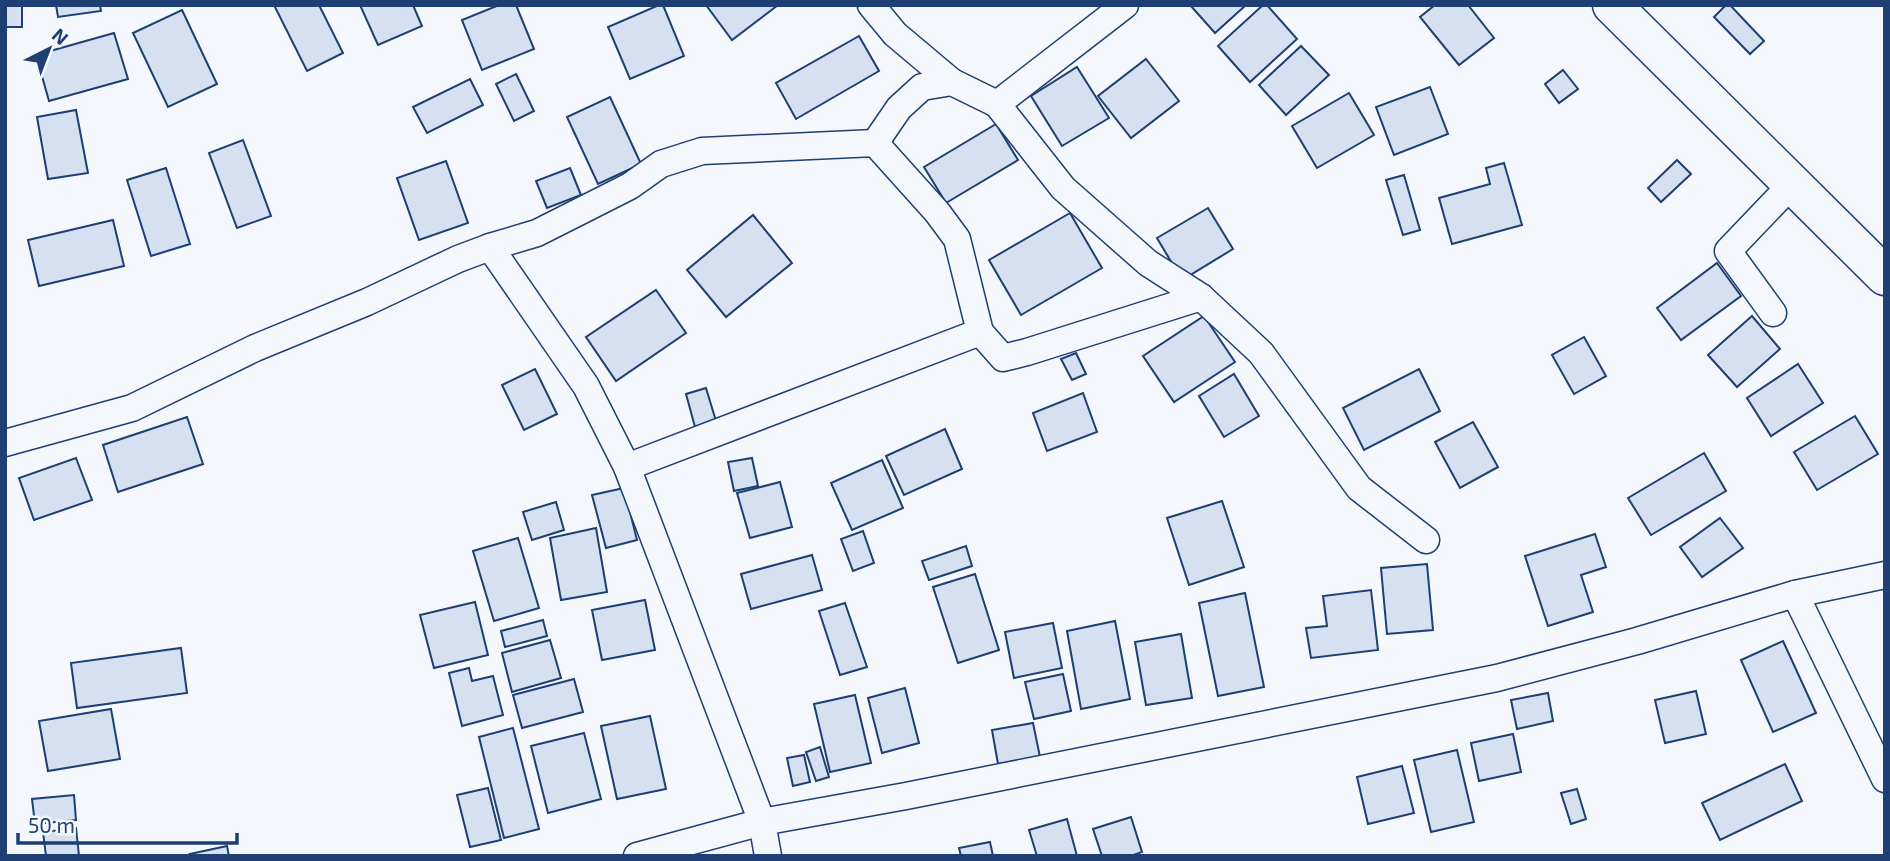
<svg xmlns="http://www.w3.org/2000/svg" width="1890" height="861" viewBox="0 0 1890 861" font-family="'Exo 2',sans-serif">
<rect width="100%" height="100%" fill="#f4f7fb"/>
<!-- building -->
<g fill="#d5e0f0" stroke="#1d3f73" stroke-width="2">
<rect x="5" y="5" width="17" height="22"/>
<path d="M56,5H100L101,11L58,17Z"/>
<path d="M274,5H319L343,53L307,71Z"/>
<path d="M360,5H413L422,26L378,45Z"/>
<path d="M499,5H516L534,49L482,70L462,20Z"/>
<path d="M659,5H663L684,56L630,79L608,27Z"/>
<path d="M706,5H778L732,40Z"/>
<path d="M1190,5H1246L1215,33Z"/>
<path d="M1263,5H1267L1297,39L1250,82L1218,46Z"/>
<path d="M1435,5H1468L1494,38L1459,65L1420,17Z"/>
<path d="M1726,5H1730L1764,41L1750,54L1714,17Z"/>
<path d="M182,10L217,84L168,107L133,33Z"/>
<path d="M114,33L128,79L49,101L36,55Z"/>
<path d="M859,36L879,71L796,119L776,83Z"/>
<path d="M1301,46L1329,75L1286,115L1259,85Z"/>
<path d="M1146,59L1179,101L1131,138L1098,96Z"/>
<path d="M1077,67L1109,118L1062,146L1031,96Z"/>
<path d="M1563,70L1578,89L1559,103L1545,84Z"/>
<path d="M516,74L534,111L514,121L496,84Z"/>
<path d="M470,79L483,105L427,133L413,107Z"/>
<path d="M1430,87L1448,134L1394,155L1376,107Z"/>
<path d="M1349,93L1374,135L1317,168L1292,126Z"/>
<path d="M610,97L641,164L598,184L567,117Z"/>
<path d="M76,110L88,173L48,179L37,117Z"/>
<path d="M996,124L1018,160L946,203L924,167Z"/>
<path d="M243,140L271,216L237,228L209,153Z"/>
<path d="M1677,160L1691,174L1661,202L1648,188Z"/>
<path d="M446,161L468,223L419,240L397,178Z"/>
<path d="M1504,163L1522,225L1452,244L1439,198L1490,184L1486,168Z"/>
<path d="M166,168L190,244L151,256L127,180Z"/>
<path d="M570,168L581,195L547,208L536,181Z"/>
<path d="M1404,175L1420,230L1403,235L1386,180Z"/>
<path d="M1208,208L1233,249L1182,280L1157,238Z"/>
<path d="M1070,213L1102,268L1021,315L989,260Z"/>
<path d="M753,215L792,263L726,317L687,270Z"/>
<path d="M113,220L124,266L39,286L28,240Z"/>
<path d="M1717,263L1741,296L1681,340L1657,308Z"/>
<path d="M656,290L686,333L616,381L586,337Z"/>
<path d="M1204,316L1235,362L1174,402L1143,356Z"/>
<path d="M1752,316L1780,349L1737,387L1708,355Z"/>
<path d="M1584,337L1606,376L1574,394L1552,355Z"/>
<path d="M1076,353L1086,374L1072,380L1061,359Z"/>
<path d="M1798,364L1823,403L1771,436L1747,398Z"/>
<path d="M535,369L557,414L524,430L502,385Z"/>
<path d="M1419,369L1440,411L1364,450L1343,408Z"/>
<path d="M1234,374L1259,416L1224,437L1199,396Z"/>
<path d="M706,388L716,421L695,427L686,394Z"/>
<path d="M1083,393L1097,432L1047,451L1033,413Z"/>
<path d="M1855,416L1878,454L1817,490L1794,452Z"/>
<path d="M187,417L203,464L118,492L103,445Z"/>
<path d="M1473,422L1498,467L1460,488L1435,442Z"/>
<path d="M945,429L962,469L904,495L886,456Z"/>
<path d="M1704,453L1726,491L1651,535L1628,498Z"/>
<path d="M76,458L92,500L34,520L19,478Z"/>
<path d="M752,458L758,486L734,491L728,462Z"/>
<path d="M882,460L903,508L852,530L831,483Z"/>
<path d="M780,482L792,527L750,538L737,493Z"/>
<path d="M624,488L637,540L606,548L592,495Z"/>
<path d="M1222,501L1244,567L1189,585L1167,518Z"/>
<path d="M556,502L564,530L532,540L523,512Z"/>
<path d="M1720,518L1743,548L1702,577L1680,547Z"/>
<path d="M596,528L607,592L561,600L550,538Z"/>
<path d="M863,531L874,563L853,571L841,539Z"/>
<path d="M1595,534L1606,567L1581,575L1593,612L1548,626L1525,556Z"/>
<path d="M518,538L539,608L494,621L473,551Z"/>
<path d="M966,546L972,566L929,580L922,561Z"/>
<path d="M812,555L822,590L751,609L741,574Z"/>
<path d="M1427,564L1433,630L1387,634L1381,568Z"/>
<path d="M975,574L999,650L958,663L933,587Z"/>
<path d="M1371,590L1378,650L1311,658L1306,628L1327,626L1323,596Z"/>
<path d="M1245,593L1264,687L1218,696L1199,603Z"/>
<path d="M645,600L655,650L602,660L592,610Z"/>
<path d="M475,602L488,655L434,668L420,615Z"/>
<path d="M845,603L867,667L840,675L819,611Z"/>
<path d="M543,620L547,636L505,647L501,631Z"/>
<path d="M1115,621L1130,699L1081,709L1067,631Z"/>
<path d="M1053,623L1062,668L1014,678L1005,632Z"/>
<path d="M1181,634L1192,698L1146,705L1135,642Z"/>
<path d="M550,640L561,678L512,692L502,653Z"/>
<path d="M1783,641L1816,713L1773,732L1741,660Z"/>
<path d="M181,648L187,693L77,708L71,663Z"/>
<path d="M469,668L472,681L493,676L503,715L462,726L449,673Z"/>
<path d="M1063,674L1071,711L1034,719L1025,682Z"/>
<path d="M574,679L583,712L522,728L513,695Z"/>
<path d="M905,688L919,743L882,753L868,698Z"/>
<path d="M1696,691L1706,734L1665,743L1655,700Z"/>
<path d="M1548,693L1553,721L1517,729L1511,700Z"/>
<path d="M855,695L871,763L830,772L814,704Z"/>
<path d="M111,709L120,759L48,771L39,721Z"/>
<path d="M650,716L666,789L617,799L601,726Z"/>
<path d="M1033,723L1040,757L998,764L992,730Z"/>
<path d="M513,728L539,829L504,838L479,737Z"/>
<path d="M584,733L601,799L548,813L531,746Z"/>
<path d="M1513,734L1521,772L1479,781L1471,743Z"/>
<path d="M820,747L829,777L816,781L806,752Z"/>
<path d="M1457,750L1474,822L1431,832L1414,760Z"/>
<path d="M804,755L810,782L793,786L787,758Z"/>
<path d="M1785,764L1802,801L1720,840L1702,803Z"/>
<path d="M1402,766L1414,813L1368,824L1357,777Z"/>
<path d="M488,788L501,840L470,847L457,795Z"/>
<path d="M1577,789L1586,819L1571,824L1561,793Z"/>
<path d="M74,795L76,820L35,824L32,799Z"/>
<path d="M1131,817L1142,852L1131,856H1102L1093,829Z"/>
<path d="M1067,819L1077,856H1037L1029,830Z"/>
<path d="M76,828L79,856H46L43,832Z"/>
<path d="M990,842L993,856H961L959,848Z"/>
<path d="M227,846L229,856H191L190,854Z"/>
</g>
<g fill="none" stroke-linecap="round" stroke-linejoin="round">
<!-- street casing -->
<g stroke="#1d3f73" stroke-width="29">
<g id="street">
<path d="M871,5L895,34L952,82L922,87L899,108L875,143"/>
<path d="M952,82L997,104L1125,5"/>
<path d="M997,104L1063,188L1148,263L1201,297L1261,353L1359,488L1426,540"/>
<path d="M490,247L537,233L630,186L661,164L702,151L875,143L937,212L957,239L980,332"/>
<path d="M1773,313L1728,251L1792,184"/>
<path d="M5,443L132,408L255,348L367,302L458,259L490,247L586,386L627,467L762,822L768,856"/>
<path d="M627,467L980,332L1003,358L1027,352L1201,297"/>
<path d="M1795,594L1885,779"/>
<path d="M637,856L762,822L906,796L1497,678L1637,641L1795,594L1885,575"/>
</g>
</g>
<!-- highway casing -->
<g stroke="#1d3f73" stroke-width="41">
<path id="highway" d="M1612,5L1885,276"/>
</g>
<!-- street -->
<use href="#street" stroke="#f4f7fb" stroke-width="26"/>
<!-- highway -->
<use href="#highway" stroke="#f4f7fb" stroke-width="38"/>
</g>
<!-- border -->
<rect width="1890" height="861" fill="none" stroke="#1d3f73" stroke-width="14"/>
<!-- north arrow -->
<g transform="translate(49 49) rotate(42)" stroke="#f4f7fb" stroke-width="5" paint-order="stroke">
<path d="M0-5L12 26L0 18L-12 26Z" fill="#1d3f73"/>
<text y="-10" font-size="19" font-weight="bold" text-anchor="middle" fill="#1d3f73">N</text>
</g>
<!-- scale -->
<path d="M18 833v10h219v-10" fill="none" stroke="#1d3f73" stroke-width="3.5"/>
<text x="28" y="833" font-size="21" fill="#1d3f73" stroke="#f4f7fb" stroke-width="5" paint-order="stroke">50 m</text>
</svg>
